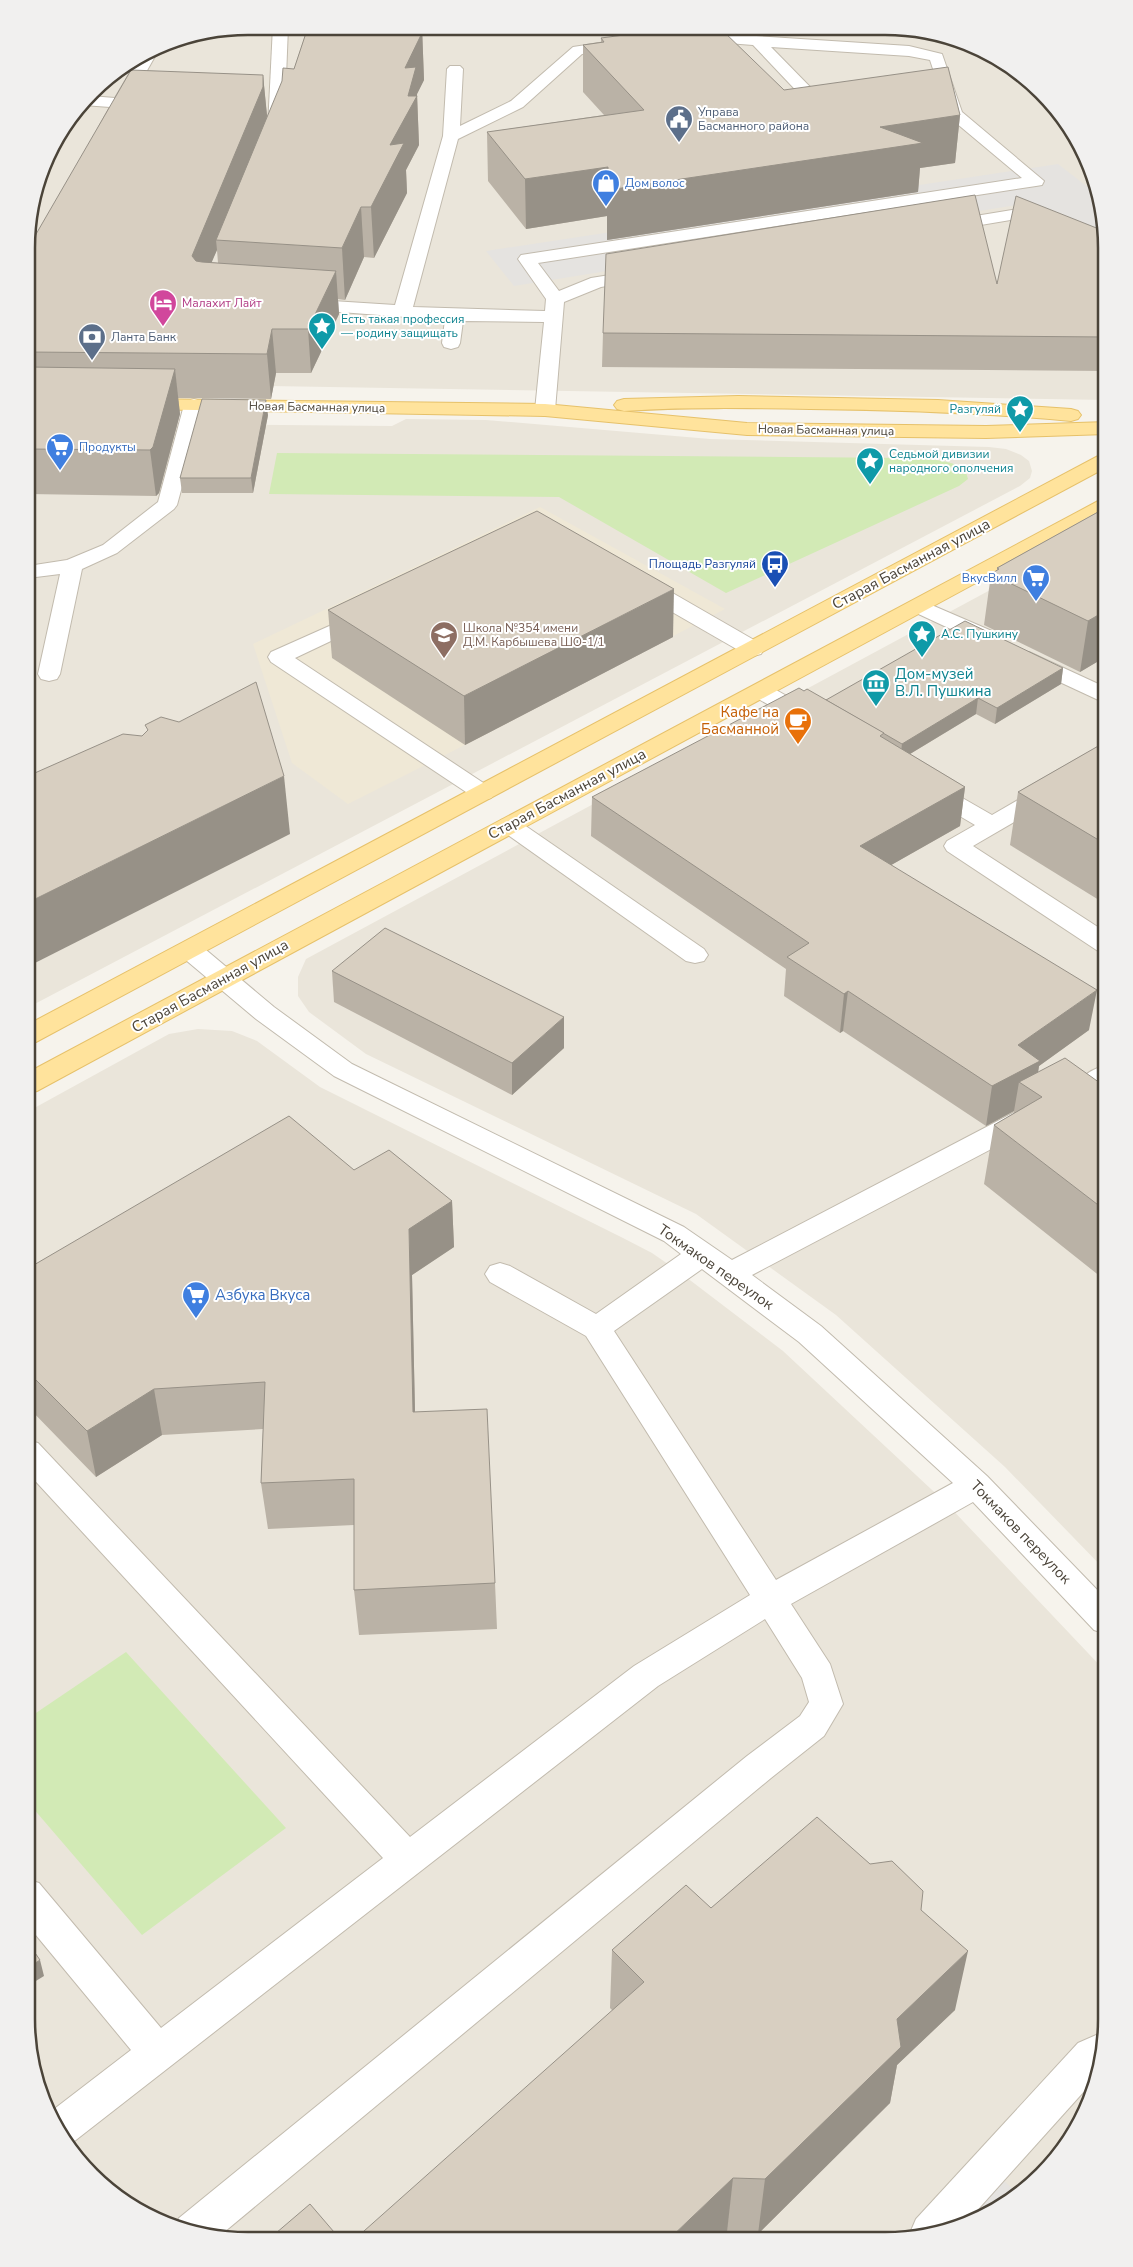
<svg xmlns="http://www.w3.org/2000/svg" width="1133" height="2267" viewBox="0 0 1133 2267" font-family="'Nunito Sans',sans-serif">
<rect width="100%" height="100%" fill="#f6f3ec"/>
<!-- residential -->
<g fill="#eae5da">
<path d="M248,26L928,30L983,49L1031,81L1070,125L1095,177L1107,248V400L28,382V219L49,149L101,81L163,43Z"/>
<path d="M406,419L486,420L710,439L989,447L1006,449L1021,455L1029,461L1032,471L1030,478L1020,486L27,1008L28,423L392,426Z"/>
<path d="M1107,527L1106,1571L1005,1467L836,1315L696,1214L366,1054L309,1012L298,996V977L306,959Z"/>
<path d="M198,1029L232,1031L257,1041L320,1087L623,1238L652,1253L678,1271L783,1351L946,1503L1106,1672V2034L1090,2104L1061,2154L1009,2203L956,2229L885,2241L218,2239L163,2224L102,2186L63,2142L38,2090L26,2019L27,1112L169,1034Z"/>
</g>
<!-- education -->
<path fill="#efe8d6" d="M540,507L725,609L453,751L348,804L292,763L253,644Z"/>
<!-- green -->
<g fill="#d2eab5">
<path d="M277,453L909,458C928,459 948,459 965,469L968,479L959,486L726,593L559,497L269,494Z"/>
<path d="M126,1652L286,1828L142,1935L26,1800L27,1719Z"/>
</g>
<!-- parking -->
<g fill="#e5e3e0">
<path d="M1058,164L1098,195L1105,238L1029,203L514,286L486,251Z"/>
<path d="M991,2169L1018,2194L1009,2203L956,2229L930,2233Z"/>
</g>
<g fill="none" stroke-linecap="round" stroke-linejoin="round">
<!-- minor casing -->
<g stroke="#c2bbae" stroke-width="2">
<g id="minor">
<path d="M273,26L288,27L284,127L282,130H270L268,127Z"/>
<path d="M694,32L909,46L942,54L962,112L1044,181L1042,185L1036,186L538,263L559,291L591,278L641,270L647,271L650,275L647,279L641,280L601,287L564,302L555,410L552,414L545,416L538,414L535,410L544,322L463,321L460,343L458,347L451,349L444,347L442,343L445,320L301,309L295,308L292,304L295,300L301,299L395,305L443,136L447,69L450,66H460L463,69L460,126L511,101L573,47L619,40L624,42L627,45L624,48L619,50L582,54L523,107L458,139L413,307L545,311L546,299L518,259L521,255L1022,178L949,117L930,60L909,56L771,47L818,95L820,98L818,101H806L753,45L689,40L686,37L689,34Z"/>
<path d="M155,48L158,51L114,129L112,132H100L98,129L110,107L83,105L90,96L115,98L138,59Z"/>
<path d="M1036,206L1105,237L1107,249L1100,248L1034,216L945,231L939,230L936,226L939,222L945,221Z"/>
<path d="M194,399L201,401L204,405L177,505L174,509L117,553L82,569L60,674L57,679L49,681L41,679L38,674L60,574L28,578V566L67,560L103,545L158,502L184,405L187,401Z"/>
<path d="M642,579L650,580L761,644L764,649L761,654L753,656L745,654L634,590L631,585L634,580Z"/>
<path d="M920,600L1001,635L1004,640L1001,645L993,647L985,645L912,611L909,606L912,601Z"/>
<path d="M363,611L371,612L374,617L371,622L295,658L491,788L495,793L491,798L483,800L475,798L271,662L268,657L271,652Z"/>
<path d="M1029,652L1107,688V704L1021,664L1018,659L1021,654Z"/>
<path d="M761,684L769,686L817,713L820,718L817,723L809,725L801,723L753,696L750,691L753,686Z"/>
<path d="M1107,751V768L973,846L1107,933V953L1098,951L947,851L944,846L947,841L975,825L922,794L918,789L922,784L930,782L938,784L992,815L1099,753Z"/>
<path d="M509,818L517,820L704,949L708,955L704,961L695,963L686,961L501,830L497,825L501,820Z"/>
<path d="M190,942L199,944L274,1007L352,1064L684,1227L732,1260L1015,1112L1025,1110L1035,1112L1039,1119L1035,1126L752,1275L821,1326L987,1476L1106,1599V1634L1094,1630L973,1502L791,1604L830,1664L843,1704L824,1736L771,1778L217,2238L175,2227L179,2218L747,1756L800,1716L809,1702L802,1678L765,1619L658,1686L72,2143L66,2146L63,2142L49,2113L131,2050L26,1923V1879L39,1883L161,2028L383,1858L27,1472V1440L38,1443L410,1837L634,1666L750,1595L586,1336L490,1282L485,1274L490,1266L500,1263L510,1266L596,1314L681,1254L664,1241L334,1076L256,1019L181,956L177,950L181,944ZM702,1269L799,1342L953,1483L776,1580L614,1331Z"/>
<path d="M1107,1065V1087L1090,1094L1080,1091L1077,1085C1083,1074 1095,1068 1107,1065Z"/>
<path d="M1103,2032L1106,2034L1096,2078L964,2225L956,2229L911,2236L910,2233L916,2219L1078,2043Z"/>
</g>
</g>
<!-- major casing -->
<g stroke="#e6c16a" stroke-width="2">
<g id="major">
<path d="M738,396L938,400L1071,409L1078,411L1081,415L1078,419L1071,421C984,413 897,410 810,409C748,408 686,407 624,411L617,409L614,405L617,401L624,399Z"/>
<path d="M142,399L545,404L747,423L986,426L1107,422V434L986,438L747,435L545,416L135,409L132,405L135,401Z"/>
<path d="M1107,453V467L36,1042L27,1045V1025L1100,455Z"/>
<path d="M1107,498V512L37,1091L27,1094V1073L1100,500Z"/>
</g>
</g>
<!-- minor -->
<use href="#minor" fill="#fff" fill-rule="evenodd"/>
<!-- major -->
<use href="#major" fill="#ffe39c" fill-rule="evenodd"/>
</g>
<!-- wall -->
<g fill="#bab2a6" fill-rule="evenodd">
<path d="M308,27H422L424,80L417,94L419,145L406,170L407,193L374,258L364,257L345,300L338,299L339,314L311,373H276L271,399L178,398L180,414L159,493L156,496L28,494V248L263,75L267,117L294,69ZM217,250L218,263L211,262Z"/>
<path d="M601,38L784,90L960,115L955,163L920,168L918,192L607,240V216L526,229L488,181L487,132L604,115L583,92V45L601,42Z"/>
<path d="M1107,248V371L602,367L603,333L997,284Z"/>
<path d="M268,415L253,493H182L180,478Z"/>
<path d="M1107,507V656L1080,672L984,625L991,574L997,571V568Z"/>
<path d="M328,610L673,637L465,745L332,658Z"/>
<path d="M1063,668L1061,684L995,724L976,714L910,754L965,787L960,826L891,865L1089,1030L1039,1066L1038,1072L1107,1088L1106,1281L984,1184L994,1125L1014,1113V1111L986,1126L843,1031L840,1033L784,996L786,969L591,836L592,797L804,691L826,700Z"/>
<path d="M1107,741V905L1010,845L1018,792Z"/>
<path d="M332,971L564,1048L512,1095L334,1002Z"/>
<path d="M354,1170L452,1201L454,1247L412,1275L415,1412L495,1583L497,1629L359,1635L354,1590V1525L268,1529L261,1483L263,1429L162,1435L96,1477L27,1406V1269Z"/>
<path d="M711,1908L921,1910L955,2010L897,2065L890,2103L758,2234L727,2232L612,2010L610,2008L612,1950Z"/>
</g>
<!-- shaded-wall -->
<g fill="#979187">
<path d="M413,27H422L424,80L417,94L419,145L406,170L407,193L374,258L371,207L390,145Z"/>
<path d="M263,75L267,115L266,128L216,240L217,250L196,299L192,256Z"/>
<path d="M960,115L955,163L920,168L918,192L607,240V216L526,229L525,179Z"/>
<path d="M361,207L364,257L345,300L342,248Z"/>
<path d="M336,271L339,314L311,373L308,329Z"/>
<path d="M272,329L276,373L271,399L267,354Z"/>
<path d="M175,369L180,414L159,493L156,496L150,450Z"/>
<path d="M266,400L268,415L253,493L251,478Z"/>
<path d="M674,589L673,637L465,745L464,696Z"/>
<path d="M1107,610V656L1080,672L1088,621Z"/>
<path d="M1063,668L1061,684L995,724L997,708Z"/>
<path d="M978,698L976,714L900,760L902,744Z"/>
<path d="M284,776L290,834L27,967V903Z"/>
<path d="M965,787L960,826L856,885L860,846Z"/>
<path d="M1097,990L1089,1030L1039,1066L1035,1092L1019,1082L1014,1111L986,1126L992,1086L1018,1045Z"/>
<path d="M848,991L843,1031L840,1033L844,994Z"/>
<path d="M564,1017V1048L512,1095V1063Z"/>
<path d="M452,1201L454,1247L412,1275L416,1458L413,1412L409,1229Z"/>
<path d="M154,1389L162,1435L96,1477L87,1431Z"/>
<path d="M968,1951L955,2010L897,2065L890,2103L758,2234L765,2179L897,2019Z"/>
<path d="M40,1960L44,1976L26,1987V1969Z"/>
<path d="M733,2178L727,2232L719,2240H668Z"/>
</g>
<!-- building -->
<g fill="#d8cfc1" stroke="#979187">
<path d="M308,27H413L412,33H422L405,68L416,67L408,96H417L390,145L404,143L371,207H361L342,248L216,240L282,81L283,68L294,69Z"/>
<path d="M670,29H721L784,90L948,67L960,115L880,127L923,143L608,190V167L525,179L487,132L644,110L583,45L604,42L601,38Z"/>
<path d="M131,70L263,75V87L192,256L196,261L202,262L336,271L308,329H272L267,354L28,352V248Z"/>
<path d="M975,195L997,284L1016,196L1104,231L1107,248V337L603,333L606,254Z"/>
<path d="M28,367L175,369L153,447L150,450L28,449Z"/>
<path d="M202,399L266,400L251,478H180Z"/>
<path d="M1107,507V610L1088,621L991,574L999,569L997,568Z"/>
<path d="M537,511L674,589L464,696L328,610Z"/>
<path d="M965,621L1063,668L997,708L978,698L902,744L826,700Z"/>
<path d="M256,682L284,776L27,903L28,776L123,734L142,736L148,730L145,725L161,717L179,722Z"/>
<path d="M799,688L804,691L807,689L884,733L880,736L965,787L860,846L1097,990L1018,1045L1040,1061L992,1086L848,991L844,994L787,957L809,943L592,797Z"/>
<path d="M1107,741V845L1018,792Z"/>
<path d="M385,928L564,1017L512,1063L332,971Z"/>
<path d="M1065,1058L1107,1088L1106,1211L994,1125L1042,1097L1019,1082Z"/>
<path d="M289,1116L354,1170L389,1150L452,1201L409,1229L413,1412L487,1409L495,1583L354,1590V1479L261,1483L265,1382L154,1389L87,1431L27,1371V1269Z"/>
<path d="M817,1817L870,1864L892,1861L923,1891L921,1910L968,1951L897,2019L901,2047L765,2179L733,2178L668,2240L355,2239L644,1982L612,1950L686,1885L711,1908Z"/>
<path d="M26,1940L40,1960L26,1969Z"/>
<path d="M310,2204L340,2239H269Z"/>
</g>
<!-- icons -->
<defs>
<g id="civic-pin" transform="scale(1.4375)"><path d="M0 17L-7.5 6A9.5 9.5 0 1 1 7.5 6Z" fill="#5c6f8a" stroke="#fff"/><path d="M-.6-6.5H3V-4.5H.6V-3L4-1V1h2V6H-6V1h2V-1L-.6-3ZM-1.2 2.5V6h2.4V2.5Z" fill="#fff"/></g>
<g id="shop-pin" transform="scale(1.4375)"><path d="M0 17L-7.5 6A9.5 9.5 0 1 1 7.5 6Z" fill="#3f7fe0" stroke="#fff"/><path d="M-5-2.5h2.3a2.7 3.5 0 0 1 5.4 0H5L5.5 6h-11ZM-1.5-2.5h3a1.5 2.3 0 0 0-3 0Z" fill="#fff"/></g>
<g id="hotel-pin" transform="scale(1.4375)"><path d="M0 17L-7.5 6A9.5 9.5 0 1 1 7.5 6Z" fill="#d1479c" stroke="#fff"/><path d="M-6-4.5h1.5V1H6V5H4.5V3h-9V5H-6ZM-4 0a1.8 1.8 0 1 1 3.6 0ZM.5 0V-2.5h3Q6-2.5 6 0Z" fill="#fff"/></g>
<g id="sight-pin" transform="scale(1.4375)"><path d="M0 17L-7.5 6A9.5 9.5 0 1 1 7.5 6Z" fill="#0f9aa8" stroke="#fff"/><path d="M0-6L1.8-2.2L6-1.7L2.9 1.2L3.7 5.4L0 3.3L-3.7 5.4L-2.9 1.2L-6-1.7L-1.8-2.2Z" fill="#fff"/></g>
<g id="bank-pin" transform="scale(1.4375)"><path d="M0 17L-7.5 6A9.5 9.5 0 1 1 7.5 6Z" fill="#5c6f8a" stroke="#fff"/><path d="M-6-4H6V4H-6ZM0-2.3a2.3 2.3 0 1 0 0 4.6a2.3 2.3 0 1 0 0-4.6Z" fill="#fff"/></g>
<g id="supermarket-pin" transform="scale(1.4375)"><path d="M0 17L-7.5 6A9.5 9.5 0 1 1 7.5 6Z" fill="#3f7fe0" stroke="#fff"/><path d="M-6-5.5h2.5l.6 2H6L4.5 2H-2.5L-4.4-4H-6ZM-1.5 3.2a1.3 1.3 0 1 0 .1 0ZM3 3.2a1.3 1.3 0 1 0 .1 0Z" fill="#fff"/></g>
<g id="bus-pin" transform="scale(1.4375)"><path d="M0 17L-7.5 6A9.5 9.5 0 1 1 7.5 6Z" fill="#1a4fb4" stroke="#fff"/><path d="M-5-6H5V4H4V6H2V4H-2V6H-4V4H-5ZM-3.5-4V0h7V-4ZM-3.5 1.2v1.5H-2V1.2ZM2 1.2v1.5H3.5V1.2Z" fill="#fff"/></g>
<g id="school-pin" transform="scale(1.4375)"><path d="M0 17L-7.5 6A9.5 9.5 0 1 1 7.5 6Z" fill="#8d6e63" stroke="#fff"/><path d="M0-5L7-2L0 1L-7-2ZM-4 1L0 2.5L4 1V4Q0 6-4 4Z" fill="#fff"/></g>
<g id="museum-pin" transform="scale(1.4375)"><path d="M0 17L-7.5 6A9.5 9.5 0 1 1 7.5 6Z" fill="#0f9aa8" stroke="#fff"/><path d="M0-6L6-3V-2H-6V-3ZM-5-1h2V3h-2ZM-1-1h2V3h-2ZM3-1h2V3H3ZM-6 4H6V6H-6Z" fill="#fff"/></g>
<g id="cafe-pin" transform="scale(1.4375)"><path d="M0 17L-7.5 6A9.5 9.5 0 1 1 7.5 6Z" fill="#e8710a" stroke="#fff"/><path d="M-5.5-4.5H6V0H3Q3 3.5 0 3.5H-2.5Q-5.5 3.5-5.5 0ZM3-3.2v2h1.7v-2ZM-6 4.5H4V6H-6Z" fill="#fff"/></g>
</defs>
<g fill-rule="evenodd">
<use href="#civic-pin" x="679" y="119"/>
<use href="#shop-pin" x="606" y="183"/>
<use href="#hotel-pin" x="163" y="303"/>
<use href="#sight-pin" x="322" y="326"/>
<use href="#bank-pin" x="92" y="337"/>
<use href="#sight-pin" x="1020" y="409"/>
<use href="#supermarket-pin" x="60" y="447"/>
<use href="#sight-pin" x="870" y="461"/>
<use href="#bus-pin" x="775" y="564"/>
<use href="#supermarket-pin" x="1036" y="578"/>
<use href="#sight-pin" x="922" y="634"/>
<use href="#school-pin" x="444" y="635"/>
<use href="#museum-pin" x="876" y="683"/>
<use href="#cafe-pin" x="798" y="721"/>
<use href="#supermarket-pin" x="196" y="1295"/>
</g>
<g text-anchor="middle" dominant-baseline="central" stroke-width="4" stroke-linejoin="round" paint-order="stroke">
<!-- far-service labels -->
<g font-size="12" fill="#4e5e75" stroke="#fff" text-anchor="start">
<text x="698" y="112">Управа<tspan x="698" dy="14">Басманного района</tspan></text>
<text x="111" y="337">Ланта Банк</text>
</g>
<!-- far-shop labels -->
<g font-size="12" fill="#366cbe" stroke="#fff" text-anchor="start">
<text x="625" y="183">Дом волос</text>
<text x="79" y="447">Продукты</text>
<text x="1017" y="578" text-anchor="end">ВкусВилл</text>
</g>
<!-- far-hotel labels -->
<g font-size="12" fill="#b23c85" stroke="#fff" text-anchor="start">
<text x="182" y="303">Малахит Лайт</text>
</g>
<!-- far-culture labels -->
<g font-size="12" fill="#0d838f" stroke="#fff" text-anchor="start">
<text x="341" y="319">Есть такая профессия<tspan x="341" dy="14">— родину защищать</tspan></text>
<text x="1001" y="409" text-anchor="end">Разгуляй</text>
<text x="889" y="454">Седьмой дивизии<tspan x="889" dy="14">народного ополчения</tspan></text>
<text x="941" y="634">А.С. Пушкину</text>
</g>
<!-- far-street labels -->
<g font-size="12" fill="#4b4439" stroke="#fff">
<text transform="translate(317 407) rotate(1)">Новая Басманная улица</text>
<text transform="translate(826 430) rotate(1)">Новая Басманная улица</text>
</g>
<!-- far-transit labels -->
<g font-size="12" fill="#164399" stroke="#fff" text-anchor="end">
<text x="756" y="564">Площадь Разгуляй</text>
</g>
<!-- far-education labels -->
<g font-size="12" fill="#785e54" stroke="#fff" text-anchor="start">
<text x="463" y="628">Школа №354 имени<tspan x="463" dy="14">Д.М. Карбышева ШО-1/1</tspan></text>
</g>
<!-- street labels -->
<g font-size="15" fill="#4b4439" stroke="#fff">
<text transform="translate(911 564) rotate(-28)">Старая Басманная улица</text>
<text transform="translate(567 794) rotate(-28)">Старая Басманная улица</text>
<text transform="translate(210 986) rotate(-29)">Старая Басманная улица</text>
<text transform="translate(716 1267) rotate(35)">Токмаков переулок</text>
<text transform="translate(1021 1532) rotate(46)">Токмаков переулок</text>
</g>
<!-- culture labels -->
<g font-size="15" fill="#0d838f" stroke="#fff" text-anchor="start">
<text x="895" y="674">Дом-музей<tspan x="895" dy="17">В.Л. Пушкина</tspan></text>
</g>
<!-- food labels -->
<g font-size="15" fill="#c56008" stroke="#fff" text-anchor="end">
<text x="779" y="712">Кафе на<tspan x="779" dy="17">Басманной</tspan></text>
</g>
<!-- shop labels -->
<g font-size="15" fill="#366cbe" stroke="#fff" text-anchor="start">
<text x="215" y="1295">Азбука Вкуса</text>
</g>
</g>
<!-- crop -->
<path d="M0 0H1133V2267H0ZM248 35H885A213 213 0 0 1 1098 248V2019A213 213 0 0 1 885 2232H248A213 213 0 0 1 35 2019V248A213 213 0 0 1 248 35Z" fill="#f1f0ef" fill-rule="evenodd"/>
<path fill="none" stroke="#4b4439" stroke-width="2.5" d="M248 35H885A213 213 0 0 1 1098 248V2019A213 213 0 0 1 885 2232H248A213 213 0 0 1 35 2019V248A213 213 0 0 1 248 35Z"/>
</svg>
